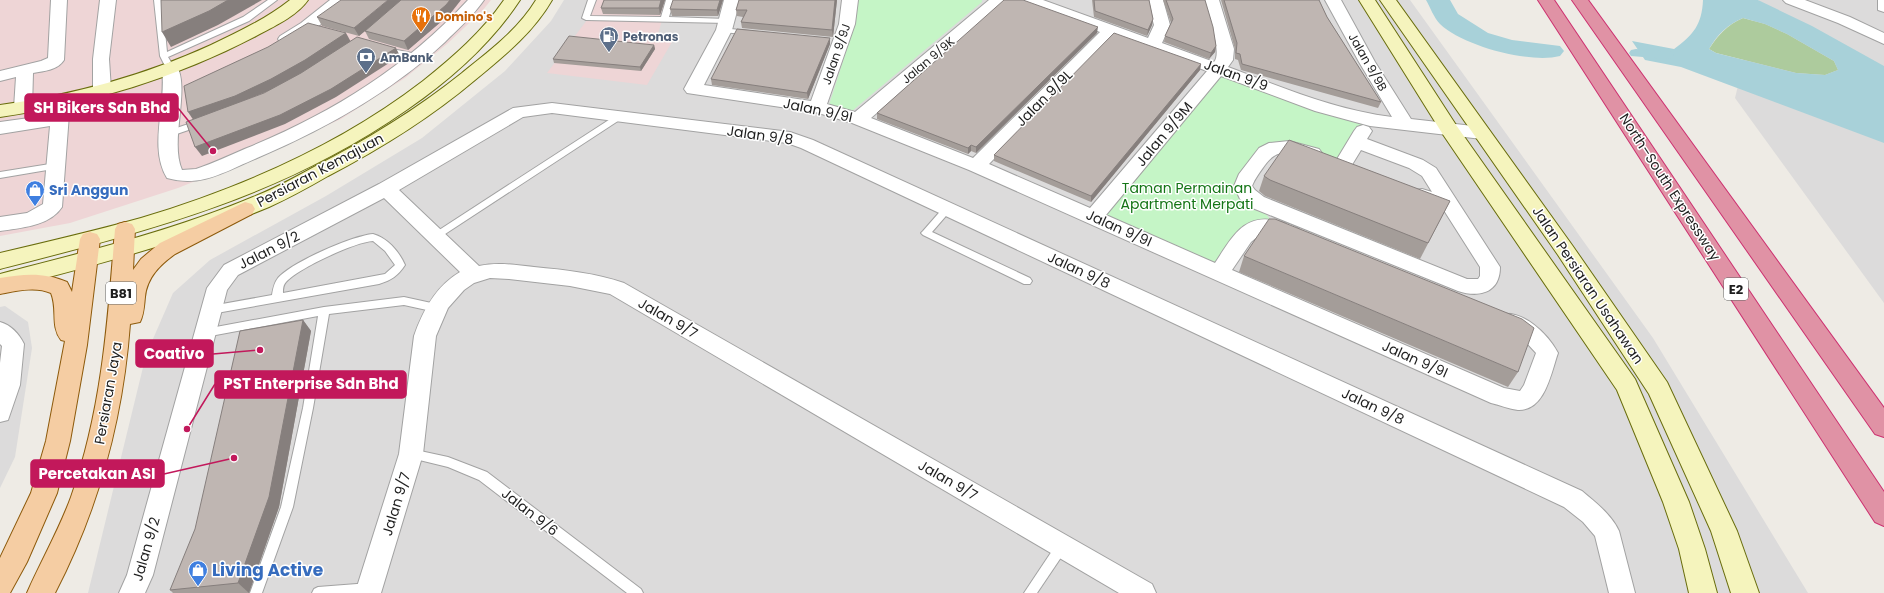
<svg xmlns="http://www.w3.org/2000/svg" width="1884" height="593" viewBox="0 0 1884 593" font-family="Poppins,sans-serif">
<rect width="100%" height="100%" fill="#eeebe5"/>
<!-- residential -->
<g fill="#dcdbdb">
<path d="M564,0H1410L1653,338L1808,593H88L146,355L173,293L210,260L326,196L422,138L505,71L551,21Z"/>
<path d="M1759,0H1884V303L1735,98Z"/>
<path d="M5,306L28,322L32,348L15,457L0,488V307Z"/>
</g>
<!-- commercial -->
<g fill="#eed5d6">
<path d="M0,0H491L483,10L447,44L405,78L341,119L261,155L178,188L70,223L0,236Z"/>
<path d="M595,0H668L658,34L676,35L647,85L547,73L590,16Z"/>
</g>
<!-- forest -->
<path fill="#adcb9d" d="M1743,18L1765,24L1787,34L1834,61L1838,70L1825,75L1796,73L1716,53L1709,49C1718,35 1727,25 1743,18Z"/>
<!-- park -->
<g fill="#c5f5c6">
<path d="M858,0H982V2L852,111L829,105L853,30Z"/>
<path d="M1219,69L1370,120L1343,164L1275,147L1246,178L1257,202L1275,226L1261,225L1220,272L1094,217Z"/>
</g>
<!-- water -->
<path fill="#a8d1d9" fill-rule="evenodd" d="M1703,0H1758L1812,26L1884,66V143L1681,67L1645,60L1632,41L1674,49C1693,35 1702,25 1703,0ZM1743,18L1765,24L1787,34L1834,61L1838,70L1825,75L1796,73L1716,53L1709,49C1717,35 1728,24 1743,18Z"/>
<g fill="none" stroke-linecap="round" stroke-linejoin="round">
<!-- canal -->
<path fill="#a8d1d9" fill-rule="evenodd" d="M1636,49L1672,52L1674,55L1672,58L1667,59L1631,56L1629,53L1631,50Z"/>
<!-- river -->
<path fill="#a8d1d9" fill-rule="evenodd" d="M1426,0H1450L1458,14L1488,33L1512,40L1560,46L1564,51L1560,56C1530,64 1463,46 1440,24C1434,18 1430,7 1426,0Z"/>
<!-- lane casing -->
<g stroke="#a2a2a2" stroke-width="2">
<g id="lane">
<path d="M154,0H162L167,52L243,17L268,0H277L249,21L168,57L171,62L167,64H164L160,56Z"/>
<path d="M588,0H596L590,16L661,17L666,0H674L669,17L727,19L731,21L727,23L586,20L582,18Z"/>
<path d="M1878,0H1884V12L1878,10Z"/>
<path d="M721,28L750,31L754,33L750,35L724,32H721Z"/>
<path d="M383,47L421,55L422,57L418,59H415L383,51Z"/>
<path d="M618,114L622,117L621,119L439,238H433L431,236L433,234Z"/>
<path d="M200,120L203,121V125L168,137L164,134L165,132Z"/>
<path d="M56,163L59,164L60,166L59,168L0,178V172Z"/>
<path d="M947,206L952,209L932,232L1030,278L1032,281L1030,284H1024L923,235L921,233L923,231L944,207Z"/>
<path d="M373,234C387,238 399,251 405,265C398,276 391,280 379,284L211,314L207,313L206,310L207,307L211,306L272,295C273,289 274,283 278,278C292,262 352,236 373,234ZM373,241L385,251L395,265L385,274L283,293C283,289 283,285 286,282C299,268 355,242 373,241Z"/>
<path d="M404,297L436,304L440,305L441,308L440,311L436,312L404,305L329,314L313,408L293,507L262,593H250L281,507L303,408L318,316L205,337L201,336L200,333L201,330L205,329L324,307Z"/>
<path d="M411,449L448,457L487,472L641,589L643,593H627L479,480L448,467L407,457L405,454L407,451Z"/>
<path d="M1062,540L1066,542L1068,546L1066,550L1037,593H1024L1058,542Z"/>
<path d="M370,583L374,585L376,589L375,593H312L314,589L318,587Z"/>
</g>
</g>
<!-- street casing -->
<g stroke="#a2a2a2" stroke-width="2">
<g id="street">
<path d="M51,0H67L64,60C58,70 44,71 33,73L32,108L29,112L23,113L17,112L14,108L16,77L0,81V71L41,61L48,58Z"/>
<path d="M100,0H116L109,59L111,90L108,94L102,95L96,94L93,90V59Z"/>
<path d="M330,0H348C340,12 306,36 292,42C288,44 285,44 280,42L278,39L280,36L301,23Z"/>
<path d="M468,0H484C473,16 458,29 445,42C390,93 325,129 257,158C226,171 201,188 167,178C148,147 167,104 162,69L164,65L170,64L176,65C191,87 169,141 182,170L196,169C214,163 230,155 247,148C332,113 405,68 468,0Z"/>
<path d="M724,0H740L732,30L704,85L811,101L839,24L842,0H858L855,24L827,104L855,112L989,0H1006L871,118L973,158L1100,32L1023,3L1020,0H1043L1148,38L1154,25L1147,0H1163L1170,25L1162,43L1214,62C1223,52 1207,13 1203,0H1219L1234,49L1233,60L1228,67C1281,87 1335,110 1392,117L1359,62L1325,0H1341L1375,62L1411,119L1482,127L1488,129L1491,133L1488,137L1482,139L1370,126L1315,111L1221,76L1106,215L1215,263C1233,236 1245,211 1281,222C1289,224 1298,226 1302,233L1299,238C1286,242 1276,232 1263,232L1251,242L1232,270L1504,388L1520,391L1524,385L1536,353L1523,339L1498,327L1495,321L1498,315C1522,308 1548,334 1558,353C1551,373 1545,411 1518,410C1509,409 1500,405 1491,403L969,170L852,123L815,112L687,93L684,89L716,30ZM1113,37L1207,71L1090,208L989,164Z"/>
<path d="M1783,0H1805L1850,17L1884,33V44L1838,23L1786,3Z"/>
<path d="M61,96L67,97L70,101L62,207C50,226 20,228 0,231V217L27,213L43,204L50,126L0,134V122L51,115L52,101L55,97Z"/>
<path d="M552,103L790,132L813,140L1582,491C1596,503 1611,514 1619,531L1635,593H1609L1595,536L1583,522L1564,507L801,148L787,143L552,113L523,117L399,190L479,266C498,262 515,265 534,267C565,270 595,273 624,283L1152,584L1156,593H1119L610,294L570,286L509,279L490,278L474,283L464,290L448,308L436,336L423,454L381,593H355L399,454L414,336C423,310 436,286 460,272L384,198L238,275L227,290L153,575L145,593H119L127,575L207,288L224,265L379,184L513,108Z"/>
<path d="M1363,125L1369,127L1372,131L1367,139L1423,160L1436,168L1500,267C1500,293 1479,298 1458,291L1250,207L1240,199L1234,186L1239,174L1259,148L1269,143L1289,141L1319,149L1322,153L1319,157C1298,163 1283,140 1265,165C1260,172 1255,178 1252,186L1255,190L1264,197L1467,279H1478L1480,276V267L1445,212L1415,200L1412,195L1415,190L1422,189L1432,192L1422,176L1409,168L1361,150L1350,168L1343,170L1336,168L1334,164L1354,131L1357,127Z"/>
<path d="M0,322C11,325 19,334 24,344L20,385L8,420L0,422V363L2,346L0,344Z"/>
</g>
</g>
<!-- secondary casing -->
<g stroke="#696d0d" stroke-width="2">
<g id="secondary">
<path d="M290,0H308C297,16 273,27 256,36C176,78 89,104 0,117V105C73,95 143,76 211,45C238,32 266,19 290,0Z"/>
<path d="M504,0H520C491,44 451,79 408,109C281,198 147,231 0,269V253C47,242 94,231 141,218C241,188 340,145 423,81C453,57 482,32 504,0Z"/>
<path d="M536,0H552C533,33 504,56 475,80C430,118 380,149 328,176C309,187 289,198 269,207C183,243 90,266 0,290V274C85,252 172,231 253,197C274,189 294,178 314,167C366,140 416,110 462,73C489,51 518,30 536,0Z"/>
<path d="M1359,0H1375L1456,125L1635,379L1689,502L1705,549L1717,593H1689L1679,549L1663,502L1617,390L1442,133Z"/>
<path d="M1380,0H1396L1572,245L1667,382L1737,531L1759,593H1731L1711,531L1649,394L1558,255Z"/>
</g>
</g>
<!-- primary casing -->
<g stroke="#8d5a0b" stroke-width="2">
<g id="primary">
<path d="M245,202L252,204L255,209L252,214L175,254C160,265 147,277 145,297C144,306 144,314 140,322L130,324C123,419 99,508 55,593H27C41,561 59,530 71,497C102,410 108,320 115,229L118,224L125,222L132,224L135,229L133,270L141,259L160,243Z"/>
<path d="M90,232L97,234L100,239L87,345L70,441L57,493L27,562L10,593H0V558L31,493L46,441L65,341L61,340C50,325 58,311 51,293C35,286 16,291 0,294V278C24,274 44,272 67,282L72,292L80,239L83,234Z"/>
</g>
</g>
<!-- highway casing -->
<g stroke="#cd3170" stroke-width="2">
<g id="highway">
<path d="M1538,0H1554L1884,492V526L1875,522Z"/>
<path d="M1572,0H1588L1884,408V437L1875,434Z"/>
</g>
</g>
<!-- lane -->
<use href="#lane" fill="#fff" fill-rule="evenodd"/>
<!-- street -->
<use href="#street" fill="#fff" fill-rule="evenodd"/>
<!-- secondary -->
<use href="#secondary" fill="#f5f4bd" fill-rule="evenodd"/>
<!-- primary -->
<use href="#primary" fill="#f5cda3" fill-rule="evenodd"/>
<!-- highway -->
<use href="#highway" fill="#e092a5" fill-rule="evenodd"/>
</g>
<!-- wall -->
<g fill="#a49d99">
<path d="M665,0L660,15L603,14L601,8Z"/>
<path d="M723,0L718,16H672L670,9Z"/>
<path d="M739,0H837L833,37L742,28L741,22L743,17L737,16L736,10Z"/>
<path d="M1092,0H1149L1153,19L1152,25L1147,36L1094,17Z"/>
<path d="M1163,0H1205L1216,46L1215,52L1209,59L1164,42L1165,36L1171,23Z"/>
<path d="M1221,0H1319L1327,17L1381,102L1378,108L1241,70L1238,60L1235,59V49Z"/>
<path d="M450,14L408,50L369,39L365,31L359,36L322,26L317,17Z"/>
<path d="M1097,33L976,153L971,151L968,154L877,119V113Z"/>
<path d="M830,44L808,99L712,85L711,79Z"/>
<path d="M654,45L655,49L641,71L554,63L553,59Z"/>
<path d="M1201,64L1200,70L1091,202L994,161V155Z"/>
<path d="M1264,176L1450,201L1420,259L1265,196L1259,191Z"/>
<path d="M1244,256L1518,372L1508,387L1239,272Z"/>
<path d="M303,320L311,331L279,507L249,593H173L170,590Z"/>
</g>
<!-- shaded-wall -->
<g fill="#867f7d">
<path d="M228,0H262L218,25L171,47L162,32Z"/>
<path d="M388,0H402L359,36L354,28Z"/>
<path d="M450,0H461L450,14L408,50L404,41Z"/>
<path d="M661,0H665L660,15L659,8Z"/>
<path d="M720,0H723L718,16L717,10Z"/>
<path d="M835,0H837L833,37L832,30Z"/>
<path d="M1153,19L1152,25L1147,36L1148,30Z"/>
<path d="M1098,27L1097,33L976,153V147Z"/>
<path d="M346,33L351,42L310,69L276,88L194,121L188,112Z"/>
<path d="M830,38V44L808,99L807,93Z"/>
<path d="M654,45L655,49L641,71L640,67Z"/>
<path d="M1216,46L1215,52L1209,59L1211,53Z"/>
<path d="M396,48L400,56L336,97L285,124L202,156L195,147Z"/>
<path d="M1201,64L1200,70L1091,202V196Z"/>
<path d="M971,145V151L968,154V148Z"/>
<path d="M303,320L311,331L279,507L249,593L238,583Z"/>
</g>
<!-- building -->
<g fill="#bfb6b2" stroke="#867f7d">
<path d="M161,0H228L209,11L162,32Z"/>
<path d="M341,0H388L354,28L317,17Z"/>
<path d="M401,0H450L446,5L404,41L365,31Z"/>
<path d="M604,0H661L659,8H601Z"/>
<path d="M673,0H720L717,10L670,9Z"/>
<path d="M739,0H835L832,30L741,22L747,10H736Z"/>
<path d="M1004,0H1023L1098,27L976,147L971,145L968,148L877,113Z"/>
<path d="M1094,0H1149L1153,19L1148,30L1095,11Z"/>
<path d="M1166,0H1205L1213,27L1216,46L1211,53L1165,36L1173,19Z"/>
<path d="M1224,0H1319L1327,17L1381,102L1242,64L1240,54L1236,53L1237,43Z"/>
<path d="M308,23L346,33L305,60L271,79L235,96L188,112L184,86L268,47Z"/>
<path d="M737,29L830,38L807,93L711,79Z"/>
<path d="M1114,33L1201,64L1091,196L994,155Z"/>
<path d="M569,36L654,45L640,67L553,59Z"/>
<path d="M357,37L396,48L331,89L280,115L195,147L186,122L264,93L301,73Z"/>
<path d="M1289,140L1450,201L1428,243L1270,180L1264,176Z"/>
<path d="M1269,219H1275L1522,319L1534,328L1518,372L1244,256Z"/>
<path d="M303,320L269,497L238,583L170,590L195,529L240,331Z"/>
</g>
<!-- icons -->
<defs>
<g id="restaurant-pin" transform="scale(1)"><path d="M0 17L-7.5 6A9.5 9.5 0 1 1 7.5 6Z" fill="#e8710a" stroke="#fff"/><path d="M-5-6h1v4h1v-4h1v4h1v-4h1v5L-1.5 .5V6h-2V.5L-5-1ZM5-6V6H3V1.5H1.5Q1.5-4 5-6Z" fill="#fff"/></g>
<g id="fuel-pin" transform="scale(1)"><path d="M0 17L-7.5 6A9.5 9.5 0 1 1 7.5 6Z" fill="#5c6f8a" stroke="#fff"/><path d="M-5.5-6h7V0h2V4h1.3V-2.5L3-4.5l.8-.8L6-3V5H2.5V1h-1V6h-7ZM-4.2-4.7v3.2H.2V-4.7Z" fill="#fff"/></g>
<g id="bank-pin" transform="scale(1)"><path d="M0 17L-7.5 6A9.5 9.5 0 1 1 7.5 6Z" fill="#5c6f8a" stroke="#fff"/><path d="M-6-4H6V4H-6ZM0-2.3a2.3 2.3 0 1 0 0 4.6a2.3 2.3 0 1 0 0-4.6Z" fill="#fff"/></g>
<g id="shop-pin" transform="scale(1)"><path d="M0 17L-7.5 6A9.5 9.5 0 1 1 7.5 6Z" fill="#3f7fe0" stroke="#fff"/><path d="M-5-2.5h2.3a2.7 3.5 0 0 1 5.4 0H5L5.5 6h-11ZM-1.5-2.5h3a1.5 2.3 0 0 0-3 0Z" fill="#fff"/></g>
</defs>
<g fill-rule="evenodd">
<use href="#restaurant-pin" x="421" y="16"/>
<use href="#fuel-pin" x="609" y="36"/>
<use href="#bank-pin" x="366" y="57"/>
<use href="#shop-pin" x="35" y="190"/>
<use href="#shop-pin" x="198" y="570"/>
</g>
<g text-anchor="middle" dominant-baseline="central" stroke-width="3" stroke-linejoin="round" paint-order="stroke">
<!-- far-food labels -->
<g font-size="12" font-weight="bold" fill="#c56008" stroke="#fff" text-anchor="start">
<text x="435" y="16">Domino's</text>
</g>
<!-- far-service labels -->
<g font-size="12" font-weight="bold" fill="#4e5e75" stroke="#fff" text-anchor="start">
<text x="623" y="36">Petronas</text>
<text x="380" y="57">AmBank</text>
</g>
<!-- far-street labels -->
<g font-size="12" fill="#1e1e1e" stroke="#fff">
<text transform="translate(836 54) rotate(-71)">Jalan 9/9J</text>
<text transform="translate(928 60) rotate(-40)">Jalan 9/9K</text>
<text transform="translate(1368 62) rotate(60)">Jalan 9/9B</text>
</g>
<!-- shield labels -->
<g fill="#fff" stroke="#626262" stroke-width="1">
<rect x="1724" y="278" width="24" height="22" rx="3"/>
<rect x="106" y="282" width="30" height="22" rx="3"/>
</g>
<g font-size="13" font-weight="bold" fill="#1e1e1e">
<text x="1736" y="289">E2</text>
<text x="121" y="293">B81</text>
</g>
<!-- street labels -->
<g font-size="14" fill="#1e1e1e" stroke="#fff">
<text transform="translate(1236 75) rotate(20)">Jalan 9/9</text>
<text transform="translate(1044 98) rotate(-45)">Jalan 9/9L</text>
<text transform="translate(818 110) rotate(12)">Jalan 9/9I</text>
<text transform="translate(1164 134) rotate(-50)">Jalan 9/9M</text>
<text transform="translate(760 135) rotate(8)">Jalan 9/8</text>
<text transform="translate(320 170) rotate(-28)">Persiaran Kemajuan</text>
<text transform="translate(1670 187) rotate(57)">North–South Expressway</text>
<text transform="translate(1119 228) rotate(24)">Jalan 9/9I</text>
<text transform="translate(269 250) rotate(-27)">Jalan 9/2</text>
<text transform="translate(1079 270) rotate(25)">Jalan 9/8</text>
<text transform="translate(1588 285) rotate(56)">Jalan Persiaran Usahawan</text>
<text transform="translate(668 318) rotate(30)">Jalan 9/7</text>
<text transform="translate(1415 359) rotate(24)">Jalan 9/9I</text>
<text transform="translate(108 393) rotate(-80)">Persiaran Jaya</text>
<text transform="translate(1373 406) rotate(25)">Jalan 9/8</text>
<text transform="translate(948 480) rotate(30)">Jalan 9/7</text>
<text transform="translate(396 504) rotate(-73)">Jalan 9/7</text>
<text transform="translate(530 512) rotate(38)">Jalan 9/6</text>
<text transform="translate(146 549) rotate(-74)">Jalan 9/2</text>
</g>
<!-- park labels -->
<g font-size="14" fill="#147516" stroke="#fff">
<text x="1187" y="188">Taman Permainan<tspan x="1187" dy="16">Apartment Merpati</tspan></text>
</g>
<!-- shop labels -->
<g font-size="14" font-weight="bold" fill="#366cbe" stroke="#fff" text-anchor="start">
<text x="49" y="190">Sri Anggun</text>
</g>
<!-- near-shop labels -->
<g font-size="17" font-weight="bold" fill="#366cbe" stroke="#fff" text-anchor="start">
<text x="212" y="570">Living Active</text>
</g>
</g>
<!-- callouts -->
<path fill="none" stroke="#c2185b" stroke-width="1.5" d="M213 151L178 108M260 350L213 354M187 429L215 384M234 458L164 474"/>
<g fill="#c2185b" stroke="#fff" stroke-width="1.5">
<circle cx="213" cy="151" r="4"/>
<circle cx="260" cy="350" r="4"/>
<circle cx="187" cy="429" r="4"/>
<circle cx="234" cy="458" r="4"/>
</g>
<g fill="#c2185b" stroke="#c2185b" stroke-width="1.5">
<rect x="25" y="94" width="153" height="27" rx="4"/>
<rect x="136" y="340" width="77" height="27" rx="4"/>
<rect x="215" y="371" width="191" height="27" rx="4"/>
<rect x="31" y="460" width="133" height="27" rx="4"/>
</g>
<g font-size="15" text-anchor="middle" font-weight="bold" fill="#fff">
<text x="102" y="113">SH Bikers Sdn Bhd</text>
<text x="174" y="359">Coativo</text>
<text x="311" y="389">PST Enterprise Sdn Bhd</text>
<text x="97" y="479">Percetakan ASI</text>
</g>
</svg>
